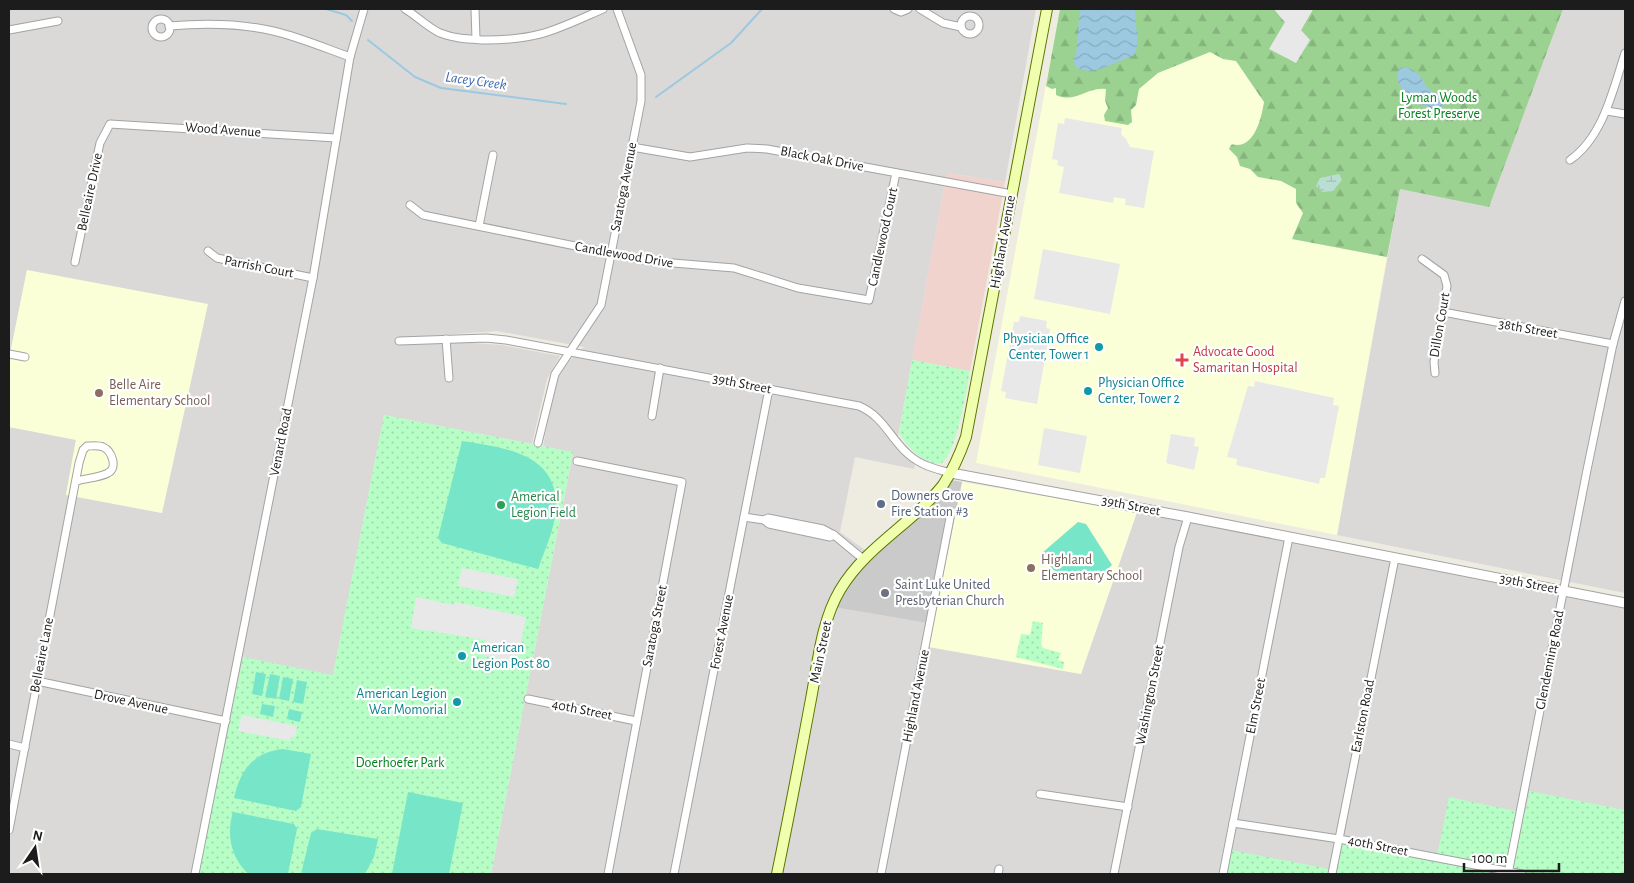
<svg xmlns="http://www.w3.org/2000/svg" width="1634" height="883" viewBox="0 0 1634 883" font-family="'Alegreya Sans',sans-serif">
<defs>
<pattern id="forest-firs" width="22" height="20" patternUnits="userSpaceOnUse" patternTransform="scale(1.25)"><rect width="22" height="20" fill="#9bd291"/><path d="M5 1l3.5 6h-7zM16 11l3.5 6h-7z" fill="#85b47c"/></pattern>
<pattern id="wetland-marsh" width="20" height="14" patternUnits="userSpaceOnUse" patternTransform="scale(1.25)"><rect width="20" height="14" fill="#bbded2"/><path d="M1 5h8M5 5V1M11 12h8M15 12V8" fill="none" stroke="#a0beb4"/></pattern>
<pattern id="park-dots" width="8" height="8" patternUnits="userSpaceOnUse" patternTransform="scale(1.25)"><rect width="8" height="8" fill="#b7fec6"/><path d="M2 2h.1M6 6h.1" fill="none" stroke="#9dd9aa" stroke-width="1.8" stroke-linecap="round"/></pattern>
<pattern id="water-waves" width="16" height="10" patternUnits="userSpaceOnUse" patternTransform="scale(1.25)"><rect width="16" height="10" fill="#9cc8e0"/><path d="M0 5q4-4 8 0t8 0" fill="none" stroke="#86abc0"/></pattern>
</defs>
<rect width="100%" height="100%" fill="#eeebe0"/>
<!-- residential -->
<g fill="#dad9d8">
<path d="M9,9H1036L1005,182L947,173L896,447L915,465L914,469L855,457L840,532L869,553L833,607L933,624L929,647L1081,674L1137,512L1625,608V874H491L573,453L543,446L556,380L570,360L584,347L497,331L399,338L502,345L560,356L547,379L532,444L384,415L333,675L230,727L199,874H9V427L76,439L66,494L162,513L27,270L9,359Z"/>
<path d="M1563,9H1625V593L1337,535L1400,189L1489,206Z"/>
</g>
<!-- commercial -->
<path fill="#f1d3cd" d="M947,173L1005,182L970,371L912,360Z"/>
<!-- education -->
<g fill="#faffd8">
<path d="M1060,9H1392L1292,239L1387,257L1337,535L976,463Z"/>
<path d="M27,270L208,304L162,513L66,495L76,440L9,427V359Z"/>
<path d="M962,482L1137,512L1081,674L929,647Z"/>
</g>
<!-- religious -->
<path fill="#cacaca" d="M946,479L962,482L933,624L833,607L850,575Z"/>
<!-- forest -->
<path fill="url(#forest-firs)" d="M1060,9H1274L1285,22L1301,30L1313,9H1563L1489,207L1400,189L1387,257L1292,239L1303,213L1296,203V189L1281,181L1258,177L1250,169L1240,166L1237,157L1229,149L1231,145C1233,144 1236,145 1238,145C1256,144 1262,115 1264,102L1236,61L1223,59L1210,52L1158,73L1139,89L1136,105L1131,110L1132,122L1128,125L1105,121L1104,115L1108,108L1105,101L1106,89C1087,86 1076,104 1056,95V88L1052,89L1046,86Z"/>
<!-- wetland -->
<path fill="url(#wetland-marsh)" d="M1339,174L1342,180L1333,191L1322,192L1316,186L1320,178Z"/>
<!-- park -->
<g fill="url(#park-dots)">
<path d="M912,360L970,371C966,391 957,453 941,464C922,463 908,448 899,433Z"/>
<path d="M384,415L573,452L491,874H199L243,657L333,675Z"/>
<path d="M1033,621L1043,623L1041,644L1043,648L1061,653L1058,660L1064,662L1063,669L1016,657L1021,634L1030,635Z"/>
<path d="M1530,791L1625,810V874H1226L1231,850L1335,870L1341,842L1436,861L1449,797L1525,813Z"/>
</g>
<!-- pitch -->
<g fill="#76e5c8">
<path d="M462,441C508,448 564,455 555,517C552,535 544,552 538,569L442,543L438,538Z"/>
<path d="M1078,522L1086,524L1112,565C1087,590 1057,585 1042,553Z"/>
<path d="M256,672L266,674L262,696L252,694Z"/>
<path d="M270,674L280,676L276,699L265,697Z"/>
<path d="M283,677L293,679L289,701L279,699Z"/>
<path d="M297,680L307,682L303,704L293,702Z"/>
<path d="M262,704L275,706L273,717L260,714Z"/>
<path d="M289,709L302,712L300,722L287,719Z"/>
<path d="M283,749L311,754L301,807L296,811L234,798C240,770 254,752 283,749Z"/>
<path d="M408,792L463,803L449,874H392Z"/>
<path d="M233,812L294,824L297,829L288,874H248C231,857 226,835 233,812Z"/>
<path d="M317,829L378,839L374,857L366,872L364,874H301L311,833Z"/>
</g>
<!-- parking -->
<g fill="#e8e8e8">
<path d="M1274,9H1313L1301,30L1310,40L1296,63L1269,49L1285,22Z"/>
<path d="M1065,118L1122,128L1121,134L1126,139L1130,147L1154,151L1144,208L1125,205L1126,199L1114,197L1113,203L1059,193L1064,167L1057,165L1058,160L1052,159L1058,123L1064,124Z"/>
<path d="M1043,249L1120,264L1110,314L1034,299Z"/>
<path d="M1020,316L1047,321L1046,328L1050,329L1037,404L1005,398L1006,392L1001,391L1014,322H1019Z"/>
<path d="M1255,381L1334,398L1333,405L1339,406L1325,478H1320L1319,484L1236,465L1237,459L1227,457L1248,386L1254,387Z"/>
<path d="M1044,428L1087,436L1080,473L1038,465Z"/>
<path d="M1171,434L1195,438L1194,446L1199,447L1194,470L1166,463Z"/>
<path d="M462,568L518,579L514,597L458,586Z"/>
<path d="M416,597L454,605L455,602L526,617L517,662L484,656L486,640L411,628Z"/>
<path d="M242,715L297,726L295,737L291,736L290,741L238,731Z"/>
</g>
<!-- water -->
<g fill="url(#water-waves)">
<path d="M1080,9H1135C1134,22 1142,46 1133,56C1115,61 1094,78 1076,67L1073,59L1076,55Z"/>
<path d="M1403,67C1424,71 1420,82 1430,90C1435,94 1440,95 1444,100L1442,109L1434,111L1424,105L1414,104C1406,94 1391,80 1400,68Z"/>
</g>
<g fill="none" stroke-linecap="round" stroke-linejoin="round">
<!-- stream -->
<g stroke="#9cc8e0" stroke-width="2">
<path d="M326,9L346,15L352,21"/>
<path d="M368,40L415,77L441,88L566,104"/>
<path d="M656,97L731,43L762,9"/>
</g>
<!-- minor casing -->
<g stroke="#a3a3a3" stroke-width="9">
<g id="minor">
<path d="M405,9C417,16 427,27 440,33C455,39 469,39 485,40C539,40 555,30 603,9"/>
<path d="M475,9L476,39"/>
<path d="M894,9L901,12L908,9"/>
<path d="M920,9L943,23L961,27"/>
<circle cx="970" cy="25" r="9"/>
<circle cx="161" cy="28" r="9"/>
<path d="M169,26C204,23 239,23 273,31C299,37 325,48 350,57"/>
<path d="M9,30L58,21"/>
<path d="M1607,111L1625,114"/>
<path d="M632,147L690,157L747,148L767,149L1012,194"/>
<path d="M1570,160C1603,137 1613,90 1625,53"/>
<path d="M410,205L423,215L649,261L734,268L798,288L869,300L896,173"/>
<path d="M479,226L493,155"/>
<path d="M208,251L217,258L313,278"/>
<path d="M1422,259L1444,275L1447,286L1434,362L1435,373"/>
<path d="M75,262L100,143L110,124L336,138"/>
<path d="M1443,312L1613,344"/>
<path d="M446,339L449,378"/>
<path d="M399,341L486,338L506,340L859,406C883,416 890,438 908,454C920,465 935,469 951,473"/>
<path d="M9,354L25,357"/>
<path d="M652,416L660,368"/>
<path d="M538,443L555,374L601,305L641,101V75L617,9"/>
<path d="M577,461L682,482L608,874"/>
<path d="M744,517L764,520L768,518L823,529L834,535L863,559"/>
<path d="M764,520L769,524L830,537L834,535"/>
<path d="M37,681L226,721"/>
<path d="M528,699L636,721"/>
<path d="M9,744L25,748"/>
<path d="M1040,794L1128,807"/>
<path d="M1233,823L1339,839L1522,874"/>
<path d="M9,830L79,463L83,450L87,446C92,446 98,445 103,447C112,451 118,468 108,473C99,478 86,478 77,481"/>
<path d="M195,874L313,278L350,57L364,9"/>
<path d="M674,874L769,389"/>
<path d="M881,874L950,518"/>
<path d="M998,874L999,869"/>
<path d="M1114,874L1179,547L1188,517"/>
<path d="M1223,874L1289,537"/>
<path d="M1332,874L1395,558"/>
<path d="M1508,874L1587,470L1613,344L1625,301"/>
</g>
</g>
<!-- tertiary casing -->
<g stroke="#a3a3a3" stroke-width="11">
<path id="tertiary" d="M951,473L1188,517L1625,603"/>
</g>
<!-- secondary casing -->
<g stroke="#5a7500" stroke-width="12">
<path id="secondary" d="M777,874C789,816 800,758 811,699C818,663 821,622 840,590C866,546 912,524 943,485C953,470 960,454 966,437L1047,9"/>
</g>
<!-- minor -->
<use href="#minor" stroke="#fff" stroke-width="7"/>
<!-- tertiary -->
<use href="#tertiary" stroke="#fff" stroke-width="9"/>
<!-- secondary -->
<use href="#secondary" stroke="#f0ffad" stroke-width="10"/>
</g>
<!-- markers -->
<g fill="#0f9aa8" stroke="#fff" stroke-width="2">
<circle cx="1099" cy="347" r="5"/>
<circle cx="1088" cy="391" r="5"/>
<circle cx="462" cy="656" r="5"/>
<circle cx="457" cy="702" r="5"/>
</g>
<path fill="#e0444e" stroke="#fff" stroke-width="2" d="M1179.5 352.5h5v5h5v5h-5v5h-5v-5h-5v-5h5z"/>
<g fill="#8d6e63" stroke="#fff" stroke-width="2">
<circle cx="99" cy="393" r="5"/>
<circle cx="1031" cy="568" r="5"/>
</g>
<circle fill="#5c6f8a" stroke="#fff" stroke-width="2" cx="881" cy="504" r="5"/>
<circle fill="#2e9e5b" stroke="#fff" stroke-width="2" cx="501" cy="505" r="5"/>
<circle fill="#6b7280" stroke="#fff" stroke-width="2" cx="885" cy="593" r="5"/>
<g text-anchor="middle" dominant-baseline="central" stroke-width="4.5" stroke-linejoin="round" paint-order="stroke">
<!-- park labels -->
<g font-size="14" fill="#02811c" stroke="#fff">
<text x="1439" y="98">Lyman Woods<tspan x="1439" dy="16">Forest Preserve</tspan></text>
<text x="400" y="763">Doerhoefer Park</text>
</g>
<!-- street labels -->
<g font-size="14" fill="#1c1c1c" stroke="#fff">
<text transform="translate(223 130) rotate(4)">Wood Avenue</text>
<text transform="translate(822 159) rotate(11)">Black Oak Drive</text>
<text transform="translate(624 187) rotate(-79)">Saratoga Avenue</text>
<text transform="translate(90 192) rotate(-78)">Belleaire Drive</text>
<text transform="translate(883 237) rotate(-78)">Candlewood Court</text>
<text transform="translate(1003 242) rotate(-80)">Highland Avenue</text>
<text transform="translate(624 255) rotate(10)">Candlewood Drive</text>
<text transform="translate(259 267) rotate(11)">Parrish Court</text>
<text transform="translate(1440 325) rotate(-80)">Dillon Court</text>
<text transform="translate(1528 329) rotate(10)">38th Street</text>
<text transform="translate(742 384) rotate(11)">39th Street</text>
<text transform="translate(281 442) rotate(-79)">Venard Road</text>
<text transform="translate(1131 506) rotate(11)">39th Street</text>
<text transform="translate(1529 584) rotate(11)">39th Street</text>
<text transform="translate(655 626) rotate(-79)">Saratoga Street</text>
<text transform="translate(722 632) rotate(-79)">Forest Avenue</text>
<text transform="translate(821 652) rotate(-78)">Main Street</text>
<text transform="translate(42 655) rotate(-79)">Belleaire Lane</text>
<text transform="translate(1550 660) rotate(-79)">Glendenning Road</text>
<text transform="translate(1150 695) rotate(-79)">Washington Street</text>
<text transform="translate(916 696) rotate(-79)">Highland Avenue</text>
<text transform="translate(131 702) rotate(12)">Drove Avenue</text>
<text transform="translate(1256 706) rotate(-79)">Elm Street</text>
<text transform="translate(582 710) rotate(11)">40th Street</text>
<text transform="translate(1363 716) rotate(-79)">Earlston Road</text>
<text transform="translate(1378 846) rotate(11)">40th Street</text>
</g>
<!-- culture labels -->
<g font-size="14" fill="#0d838f" stroke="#fff" text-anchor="end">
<text x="1089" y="339">Physician Office<tspan x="1089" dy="16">Center, Tower 1</tspan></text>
<text x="1098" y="383" text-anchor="start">Physician Office<tspan x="1098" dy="16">Center, Tower 2</tspan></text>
<text x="472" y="648" text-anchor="start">American<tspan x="472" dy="16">Legion Post 80</tspan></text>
<text x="447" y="694">American Legion<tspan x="447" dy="16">War Momorial</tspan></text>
</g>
<!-- health labels -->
<g font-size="14" fill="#be3a42" stroke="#fff" text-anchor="start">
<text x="1193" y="352">Advocate Good<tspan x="1193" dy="16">Samaritan Hospital</tspan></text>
</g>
<!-- education labels -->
<g font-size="14" fill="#785e54" stroke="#fff" text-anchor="start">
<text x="109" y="385">Belle Aire<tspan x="109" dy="16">Elementary School</tspan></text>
<text x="1041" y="560">Highland<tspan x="1041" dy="16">Elementary School</tspan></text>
</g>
<!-- service labels -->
<g font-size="14" fill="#4e5e75" stroke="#fff" text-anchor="start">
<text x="891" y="496">Downers Grove<tspan x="891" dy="16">Fire Station #3</tspan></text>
</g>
<!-- leisure labels -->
<g font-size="14" fill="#27864d" stroke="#fff" text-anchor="start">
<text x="511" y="497">Americal<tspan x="511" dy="16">Legion Field</tspan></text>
</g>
<!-- worship labels -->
<g font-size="14" fill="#5b616d" stroke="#fff" text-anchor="start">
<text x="895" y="585">Saint Luke United<tspan x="895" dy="16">Presbyterian Church</tspan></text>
</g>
<!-- water labels -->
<g font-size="15" font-style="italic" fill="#406bb3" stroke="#fff">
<text transform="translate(476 81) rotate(8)">Lacey Creek</text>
</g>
</g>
<!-- border -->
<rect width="1634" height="883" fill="none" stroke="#1c1c1c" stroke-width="20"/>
<!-- north arrow -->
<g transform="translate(35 848) rotate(13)" stroke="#ffffff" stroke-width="4" paint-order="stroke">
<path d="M0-4L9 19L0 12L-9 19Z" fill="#1c1c1c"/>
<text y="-8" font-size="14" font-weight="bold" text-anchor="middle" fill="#1c1c1c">N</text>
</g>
<!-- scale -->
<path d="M1464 863v8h95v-8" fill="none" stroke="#1c1c1c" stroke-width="2.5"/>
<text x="1472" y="863" font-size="15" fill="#1c1c1c" stroke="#ffffff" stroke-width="4" paint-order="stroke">100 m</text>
</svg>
